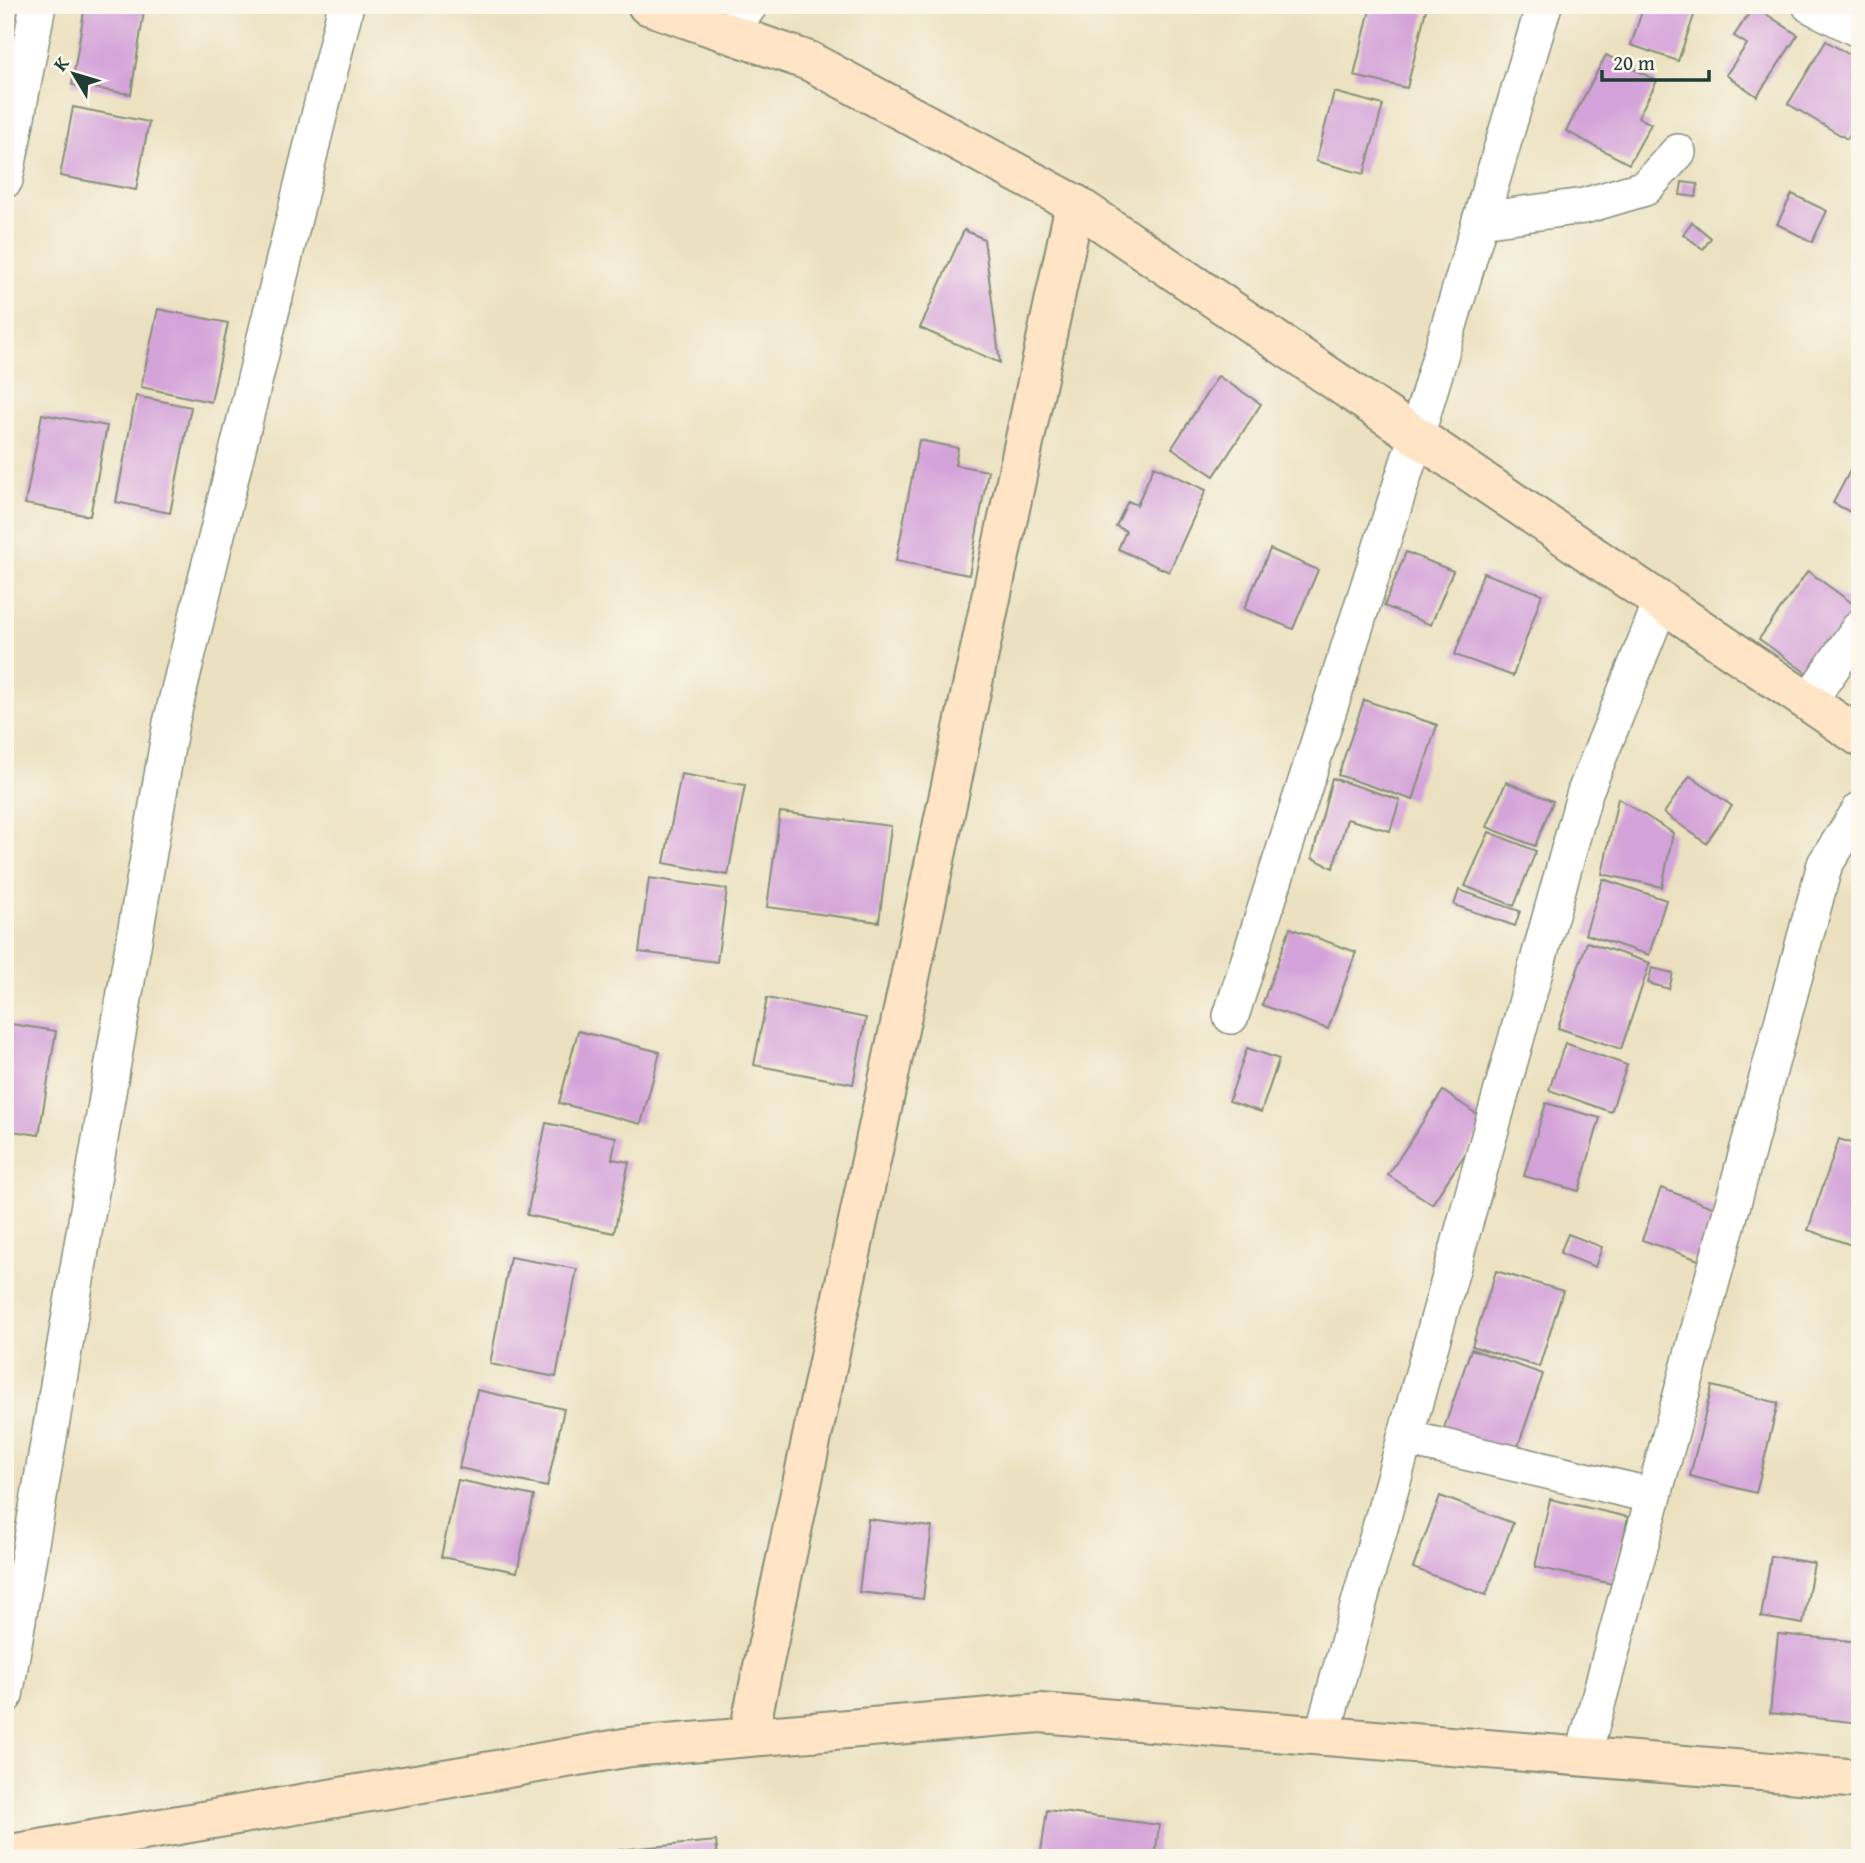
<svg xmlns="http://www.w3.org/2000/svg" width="1865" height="1863" viewBox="0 0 1865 1863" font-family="'Gentium Book Plus',serif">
<rect width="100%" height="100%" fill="#fbf7ec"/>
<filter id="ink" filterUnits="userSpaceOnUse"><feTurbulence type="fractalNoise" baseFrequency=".0143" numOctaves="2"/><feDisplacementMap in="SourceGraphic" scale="14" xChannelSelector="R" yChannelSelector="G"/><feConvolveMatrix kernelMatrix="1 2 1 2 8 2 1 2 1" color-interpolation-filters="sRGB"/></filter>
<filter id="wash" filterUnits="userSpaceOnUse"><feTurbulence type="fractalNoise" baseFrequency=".00686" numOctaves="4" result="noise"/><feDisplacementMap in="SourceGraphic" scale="28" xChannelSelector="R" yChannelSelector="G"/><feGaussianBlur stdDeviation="1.57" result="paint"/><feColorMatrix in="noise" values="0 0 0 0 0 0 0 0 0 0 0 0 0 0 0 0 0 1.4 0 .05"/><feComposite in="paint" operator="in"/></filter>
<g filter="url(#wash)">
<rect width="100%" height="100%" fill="#ebe1c0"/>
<g id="blocks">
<!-- building -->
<g fill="#d4a3d9">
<path d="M85,5H145L131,94L72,85Z"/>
<path d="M1371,5H1427L1407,88L1354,76Z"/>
<path d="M1644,5H1683L1696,10L1678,61L1631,45Z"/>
<path d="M1754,6L1798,35L1757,96L1726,75L1747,44L1734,36Z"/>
<path d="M1826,41L1860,61V117L1847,139L1788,104Z"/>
<path d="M1606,55L1657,81L1638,117L1651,124L1629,164L1566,131Z"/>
<path d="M1334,92L1383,105L1364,174L1316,161Z"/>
<path d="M73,107L149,122L136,190L60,176Z"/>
<path d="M1682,182L1698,184L1696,197L1680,195Z"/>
<path d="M1792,194L1827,211L1812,242L1777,224Z"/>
<path d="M1692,222L1711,238L1703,249L1683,234Z"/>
<path d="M964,230L984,239L1000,363L920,328Z"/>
<path d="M158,309L228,323L211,402L141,387Z"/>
<path d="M1218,376L1261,404L1214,476L1172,448Z"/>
<path d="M136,396L191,407L170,513L116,502Z"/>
<path d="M42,414L107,426L90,516L25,504Z"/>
<path d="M919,440L958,448L955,465L988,471L969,575L896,561Z"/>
<path d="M1860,452V517L1833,503Z"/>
<path d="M1154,466L1206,490L1169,572L1118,549L1126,531L1116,526L1128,501L1137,505Z"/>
<path d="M1270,549L1318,570L1293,629L1244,609Z"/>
<path d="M1406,552L1453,571L1431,625L1384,606Z"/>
<path d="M1808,571L1860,609L1812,677L1759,639Z"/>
<path d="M1483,573L1542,594L1513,676L1455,655Z"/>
<path d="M1364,700L1437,725L1413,800L1338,775Z"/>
<path d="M681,774L745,785L728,875L664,863Z"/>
<path d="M1690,776L1732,806L1706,843L1664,813Z"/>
<path d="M1332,778L1400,800L1390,831L1347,819L1333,868L1312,858Z"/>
<path d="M1506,782L1553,801L1535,846L1487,827Z"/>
<path d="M1618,798L1673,833L1662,887L1602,874Z"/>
<path d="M780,812L891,826L879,922L767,907Z"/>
<path d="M1489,832L1536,851L1514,906L1465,886Z"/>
<path d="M649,878L727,889L717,962L639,952Z"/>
<path d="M1603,879L1666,900L1649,955L1585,934Z"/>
<path d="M1459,890L1520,911L1515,926L1454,905Z"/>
<path d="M1290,928L1356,952L1328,1029L1262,1005Z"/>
<path d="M1587,942L1650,963L1621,1049L1558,1028Z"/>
<path d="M1652,968L1673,973L1669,989L1648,983Z"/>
<path d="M767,998L866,1018L853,1084L754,1065Z"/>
<path d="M5,1023L56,1031L39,1135L5,1130Z"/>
<path d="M578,1031L660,1052L641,1124L559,1103Z"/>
<path d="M1565,1043L1627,1065L1611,1112L1549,1090Z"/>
<path d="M1247,1048L1279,1059L1261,1112L1229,1101Z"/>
<path d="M1443,1091L1487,1121L1432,1204L1388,1175Z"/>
<path d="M1546,1103L1600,1118L1579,1191L1524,1176Z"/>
<path d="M546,1123L616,1137L612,1159L629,1162L614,1233L527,1215Z"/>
<path d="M1839,1139L1860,1146V1248L1808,1230Z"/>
<path d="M1661,1188L1726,1212L1707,1263L1642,1240Z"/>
<path d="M1568,1234L1602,1247L1595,1267L1560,1253Z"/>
<path d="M510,1257L577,1269L556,1377L490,1364Z"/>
<path d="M1496,1271L1563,1291L1539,1367L1472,1346Z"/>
<path d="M1471,1349L1543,1374L1515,1455L1443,1431Z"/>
<path d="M1712,1386L1778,1403L1756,1493L1690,1476Z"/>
<path d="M477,1390L564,1409L547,1487L459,1468Z"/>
<path d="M458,1480L534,1496L517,1572L441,1557Z"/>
<path d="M1440,1496L1513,1523L1486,1595L1413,1568Z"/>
<path d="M1550,1499L1628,1517L1613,1584L1535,1567Z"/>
<path d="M868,1519L932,1527L923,1599L859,1592Z"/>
<path d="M1771,1556L1814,1563L1803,1624L1761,1617Z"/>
<path d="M1778,1634L1860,1642V1723L1770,1713Z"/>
<path d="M1047,1810L1159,1825L1155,1858H1040Z"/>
<path d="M716,1841L718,1858H620L619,1850Z"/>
</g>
</g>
</g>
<g filter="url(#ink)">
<use href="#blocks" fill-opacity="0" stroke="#858f7a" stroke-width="2"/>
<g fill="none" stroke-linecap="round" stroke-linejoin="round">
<!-- street casing -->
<g stroke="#858f7a" stroke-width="38">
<g id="street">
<path d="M1810,5L1860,30"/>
<path d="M728,33L750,5"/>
<path d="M5,180L38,5"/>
<path d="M1480,220L1584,206L1645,188L1678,152"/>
<path d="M1809,701L1860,627"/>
<path d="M1231,1016L1417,434L1544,5"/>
<path d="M1405,1438L1654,1496"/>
<path d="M5,1696L171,723L346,5"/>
<path d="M1322,1736L1585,792L1662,600"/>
<path d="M1583,1757L1825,864L1860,810"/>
</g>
</g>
<!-- secondary casing -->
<g stroke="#858f7a" stroke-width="42">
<g id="secondary">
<path d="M647,5L809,61L1075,204L1860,737"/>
<path d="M748,1737L1075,204"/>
<path d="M5,1855L630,1747L1040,1713L1860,1779"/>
</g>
</g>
<!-- street -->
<use href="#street" stroke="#fff" stroke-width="35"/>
<!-- secondary -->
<use href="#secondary" stroke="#ffe4c6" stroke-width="38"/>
</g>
</g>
<!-- margin -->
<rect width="1865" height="1863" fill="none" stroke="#fbf7ec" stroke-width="28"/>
<!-- north arrow -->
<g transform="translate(74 74) rotate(308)" stroke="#fbf7ec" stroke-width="5" paint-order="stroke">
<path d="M0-5L12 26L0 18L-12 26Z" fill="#1f3d34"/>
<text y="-10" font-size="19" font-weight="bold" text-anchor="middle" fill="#1f3d34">K</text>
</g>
<!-- scale -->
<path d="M1602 70v10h107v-10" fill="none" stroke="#1f3d34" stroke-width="3.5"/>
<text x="1613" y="70" font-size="21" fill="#1f3d34" stroke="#fbf7ec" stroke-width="5" paint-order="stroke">20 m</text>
</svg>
